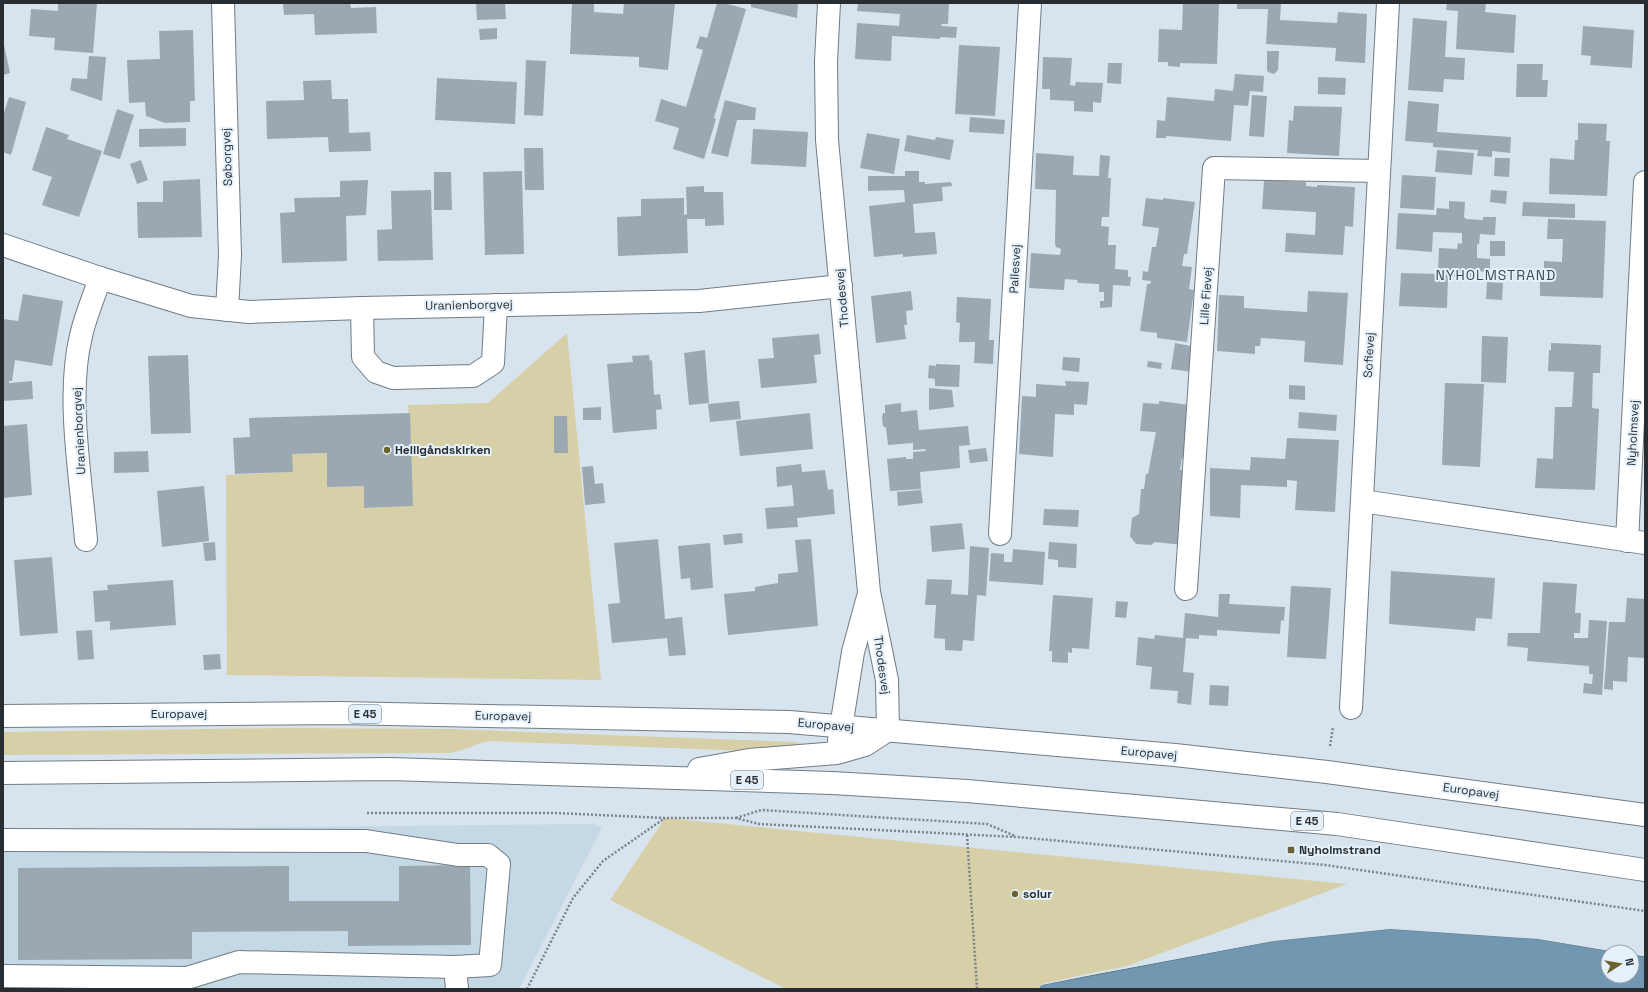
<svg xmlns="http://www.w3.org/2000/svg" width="1648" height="992" viewBox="0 0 1648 992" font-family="'Space Grotesk',sans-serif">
<rect width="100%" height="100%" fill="#d7e4ee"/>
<!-- built -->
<path fill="#c4d8e6" d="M594,824L602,828L519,989H3V830Z"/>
<!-- green -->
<g fill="#d7cfa7">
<path d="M567,333L601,680L227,675L226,475L292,472V454L327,453L328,487L364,486L365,508L413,506L408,405L488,403Z"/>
<path d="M282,728L451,729L795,742L813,746L749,751L489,741C475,744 463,751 449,753L3,755V732Z"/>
<path d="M665,818L1347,884L1065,989H786L610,900Z"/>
</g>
<!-- water -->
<path fill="#7297b1" stroke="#5c778b" d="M1390,929L1538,939L1614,952H1608V976H1632V955L1645,957V989H1039L1042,985L1274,941Z"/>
<!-- pier -->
<path fill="#d7e4ee" d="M1390,927L1538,937L1614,950L1616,952L1538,939L1390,929L1274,941L1096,974L1042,985L1037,989L1042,984L1096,972L1274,939Z"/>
<!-- building -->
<g fill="#9ba8b1">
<path d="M58,3H97L93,53L54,50L55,38L29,36L31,9L58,11Z"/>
<path d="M283,3H350L351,8L376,7L377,33L315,35L314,14L284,15Z"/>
<path d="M476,3H505L506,19L477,20Z"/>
<path d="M572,3H594V12L623,14L624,3H675L668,70L639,67V57L570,54Z"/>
<path d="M717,3H724L746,9L714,118L716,119L704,159L673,149L679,128L655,121L661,99L686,107L703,50L696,48L700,36L707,38Z"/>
<path d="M751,3H798L797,18L751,7Z"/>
<path d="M858,3H949L948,24H942L941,26L957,27L956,38L940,37V39L892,36L891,61L855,59L857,23L899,26L900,14L857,11Z"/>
<path d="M1183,3H1219L1217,64L1180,63V67L1168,66V62H1158L1159,29L1182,30Z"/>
<path d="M1237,3H1281L1280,20L1337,23L1338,12L1367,14L1365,63L1335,61L1336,48L1266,44L1268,9H1237Z"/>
<path d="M1447,3H1486L1485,12L1516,15L1514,53L1456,49L1458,11L1446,10Z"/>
<path d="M1413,18L1447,21L1445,57L1465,58L1464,80L1444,79L1443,92L1408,90Z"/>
<path d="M1583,26L1634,30L1632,68L1590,65L1591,56L1581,55Z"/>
<path d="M497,28V39L480,40L479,29Z"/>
<path d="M193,30L195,101H190V122L165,123L146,116L145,102L129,103L127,60L160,59L159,31Z"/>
<path d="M3,40L10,73L3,75Z"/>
<path d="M959,45L1000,47L995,116L955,114Z"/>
<path d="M1267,51H1279L1278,70L1274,74L1268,72L1267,70Z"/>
<path d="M89,56L106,57L102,101L70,90L72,78L87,79Z"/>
<path d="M1043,57L1072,58L1070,85L1075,86L1076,82L1103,83L1101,103L1093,102V112L1074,111V101L1050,100V89H1042Z"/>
<path d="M526,60L546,61L543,116L524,115Z"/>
<path d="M1108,63H1122L1121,84L1107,83Z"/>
<path d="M1517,64H1543L1542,80H1548L1547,97H1516Z"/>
<path d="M1235,74L1264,76L1263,92L1250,91L1248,106L1234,105L1231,141L1166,136V138H1156L1157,120L1165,121L1167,97L1214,101L1215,89L1233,91Z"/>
<path d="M1318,77L1346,78L1345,95L1318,94Z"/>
<path d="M437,78L517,82L515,124L435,120Z"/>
<path d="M331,80L332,99H348L349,133L370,132L371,151L329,152L328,137L267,139L266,101L304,100L303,81Z"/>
<path d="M1252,95L1267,96L1264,137L1249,136Z"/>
<path d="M9,97L26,102L11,155L3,152V116Z"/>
<path d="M725,100L756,108L755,120H737L728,157L711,153Z"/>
<path d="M1408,101L1439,104L1437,132L1511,137L1510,153L1492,151V157L1477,156L1478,150L1433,147V143L1405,141Z"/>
<path d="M1294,106L1342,107L1339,156L1287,153L1289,120L1293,121Z"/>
<path d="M117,109L134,115L120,159L103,154Z"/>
<path d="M970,117L1005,120L1004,134L969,132Z"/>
<path d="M1578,123L1607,124L1606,141H1610L1607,196L1549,194L1550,158L1574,160L1575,140H1578Z"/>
<path d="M46,127L69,135L67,139L102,151L79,217L42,205L52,177L32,170Z"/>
<path d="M186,128V146L139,147V129Z"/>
<path d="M753,129L808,132L806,167L751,164Z"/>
<path d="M867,133L900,139L894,174L860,168Z"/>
<path d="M907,135L935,140L936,137L954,140L950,160L904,151Z"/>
<path d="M524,148H543L544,190H525Z"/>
<path d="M1437,150L1474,153L1472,175L1435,172Z"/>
<path d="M1036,153L1074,156L1073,175L1099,176L1100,155L1110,156L1108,178H1111L1109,217H1102L1101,226L1109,227L1108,245H1116L1115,269L1128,270V277H1131L1130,286L1113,285L1112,307L1100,308V301H1104V292H1099V284L1078,283L1077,280L1065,279L1064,290L1029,288L1031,253L1060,255L1061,249L1056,247L1055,243L1056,190L1035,189Z"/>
<path d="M1495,158H1510L1509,177L1494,176Z"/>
<path d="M141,160L148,180L137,184L130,164Z"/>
<path d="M522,171L524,254L485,255L483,172Z"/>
<path d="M905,171H919V182H925V184L951,182L952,186L942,187L943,201L913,204L915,233L935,232L937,254L903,257V254L874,257L869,206L905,202L904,190L868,191V176H905Z"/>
<path d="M434,172H451L452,210H434Z"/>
<path d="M1402,175L1436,177L1434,210L1400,208Z"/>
<path d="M200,179L202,237L138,238L137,202H163V181Z"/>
<path d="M368,180L366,215L346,216L347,261L282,263L280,213L295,212L294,198L340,197V181Z"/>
<path d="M1264,180L1306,182V186L1317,187V185L1355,187L1353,227L1345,226L1343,255L1285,252L1286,233L1315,235L1316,212L1262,209Z"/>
<path d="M704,186V192H723L724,225L705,226V219H687L688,253L618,256L617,217L641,216V199L684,198V215L687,214L686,187Z"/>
<path d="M431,190L433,260L378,261L377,230L392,229L391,191Z"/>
<path d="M1491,190L1507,191L1506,204L1490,202Z"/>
<path d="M1146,198L1163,200V198L1195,202L1187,254H1184L1182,266L1192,267L1189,289L1194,290L1187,342L1157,338V333L1140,331L1147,284H1150L1151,281L1142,280L1143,271L1148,272L1152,247H1156L1159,228L1142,226Z"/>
<path d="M1449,201L1465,202L1464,217L1466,219L1483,220V217H1496L1495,235L1480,234L1479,245L1477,244V258L1490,259V272L1476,271V278L1448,276L1447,308L1399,306L1401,273L1438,274L1439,248L1457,249L1458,243L1462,244V233L1433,232L1432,252L1396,249L1398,213L1436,215L1437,208L1449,209Z"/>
<path d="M1523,202L1575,204V218L1522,216Z"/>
<path d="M1548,219L1606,221L1603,298L1540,296V271H1544V261L1562,262L1563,239H1547Z"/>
<rect x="1490" y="241" width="15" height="15"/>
<path d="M1487,282L1503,283L1502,300L1486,299Z"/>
<path d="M911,291L913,310L906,311L907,325H904L906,339L876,343L871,296Z"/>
<path d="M1308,291L1348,293L1343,365L1304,362L1305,341L1261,338L1260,346H1255V354L1217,351L1219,295L1244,296V308L1307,312Z"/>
<path d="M23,294L63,301L52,366L15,360L12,381H9V383L32,381L33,399L3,401V319L18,321Z"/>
<path d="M957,297L991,299L989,340H994L993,364L974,363L975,342H959L960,323L956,322Z"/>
<path d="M819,334L821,354L814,355L817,383L761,388L758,359L774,358L772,338Z"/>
<path d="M1482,336L1508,337L1506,383L1481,382Z"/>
<path d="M1175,343L1196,347L1192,372L1171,369Z"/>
<path d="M1551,343L1601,345L1600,373H1593L1592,408L1599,409L1595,490L1535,488L1537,458L1553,459L1555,407H1572L1574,372L1548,371L1549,350H1551Z"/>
<path d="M705,350L709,403L689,405L684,353Z"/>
<path d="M188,355L191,433L151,434L148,356Z"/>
<path d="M649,355L650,361L652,360L654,395L660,394L662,409L656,410L657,429L613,433L607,364L633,362L632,356Z"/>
<path d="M1063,357L1080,358L1079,372L1062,370Z"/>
<path d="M1148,361L1162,363L1161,369L1147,367Z"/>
<path d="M936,364L960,365L959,387L935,386V379L928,378L929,365L936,366Z"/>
<path d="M1065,381L1089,382L1087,405L1074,404V415L1055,414L1053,457L1019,454L1022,396L1036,397V384L1066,386Z"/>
<path d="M1445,383L1484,384L1480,467L1442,465Z"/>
<path d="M1289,385L1305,386V400L1289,399Z"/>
<path d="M929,388L952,390L954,407L929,410Z"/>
<path d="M739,401L741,419L710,422L708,404Z"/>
<path d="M1159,401L1190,405L1184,458H1182L1180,470H1184L1183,545L1155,542L1151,545L1136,544L1130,536L1132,518L1139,514L1141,489H1144L1146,474H1148L1156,432L1140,431L1143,403L1159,404Z"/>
<path d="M901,403V412L917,410L919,430L968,426L970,445L959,446L960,468L920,472L921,489L890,491L887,459L906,457V459H913V452L926,451L925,449L913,450V443L888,445L886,428L883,426L882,418L883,413H885V405Z"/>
<path d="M601,407V420H583V408Z"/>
<path d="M1299,412L1337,415L1336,431L1298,428Z"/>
<path d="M410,413L413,506L364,508V486L327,487V453L292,454L293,472L235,474L233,438L250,437L249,418Z"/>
<path d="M810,413L813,449L740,456L736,421Z"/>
<path d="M554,416H567L568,453H554Z"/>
<path d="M27,424L32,495L3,498V426Z"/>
<path d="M1287,438L1339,440L1335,512L1295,510L1297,481L1287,480V487L1241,485L1240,518L1210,516V468L1250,470L1251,457L1285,459Z"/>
<path d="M986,448L988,461L970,463L968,450Z"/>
<path d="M148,451L149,472L114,473V452Z"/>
<path d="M801,464L802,472L825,470L828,490L833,489L835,514L797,518L798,527L767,529L765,508L794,506L792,485L777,487L776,467Z"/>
<path d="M593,466L595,484L603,483L605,503L585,505L582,467Z"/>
<path d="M204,486L209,541L162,547L157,491Z"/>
<path d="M921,490L923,503L898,506L897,492Z"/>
<path d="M1044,509L1079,510L1078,527L1043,525Z"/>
<path d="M962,523L965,549L932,552L930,526Z"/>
<path d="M742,533L743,543L724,545L723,535Z"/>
<path d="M658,539L665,619L682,617L686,655L669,656L667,638L612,643L608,604L620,603L614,543Z"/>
<path d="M811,539L818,626L728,635L724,594L755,591V587L778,583V574L798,572L795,540Z"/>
<path d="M215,542L216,560L205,561L203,543Z"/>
<path d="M1049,542L1077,544L1076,568L1058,567V560L1048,559Z"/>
<path d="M710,543L713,588L691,590L690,578L681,579L678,546Z"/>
<path d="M970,546L989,548L986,596L977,595L974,641L963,640L962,651L945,650V639L934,638L936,605H925L927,579L952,580L951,594L968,595Z"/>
<path d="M1013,549L1045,552L1043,585L989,581L991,553L1004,554V562H1012Z"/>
<path d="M52,557L58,633L20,636L14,560Z"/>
<path d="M1391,571L1495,578L1492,619L1476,618L1475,631L1389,624Z"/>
<path d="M173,580L176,625L110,630V621L95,622L93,591L108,590L107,585Z"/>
<path d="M1543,582L1577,584L1575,613H1581L1580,633H1574V638H1588L1589,620L1607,621L1602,695L1583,693L1584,683L1592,684L1593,674H1589V666L1527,661L1528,648L1507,646L1508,633H1540Z"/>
<path d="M1291,586L1331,588L1326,659L1287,657Z"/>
<path d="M1219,594H1230L1229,604L1285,607L1284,621L1281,620L1280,634L1217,630V636L1199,635V639L1186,638L1183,672L1194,673L1191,705L1177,703L1178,691L1150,689L1152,667L1136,665L1138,637L1154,639L1155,635L1183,638L1185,613L1218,617Z"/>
<path d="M1053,595L1093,598L1089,649L1072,648V653L1068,652V663L1052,662V651H1049Z"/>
<path d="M1627,598L1645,599V658L1628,657L1627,682L1613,681V690L1604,689L1609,622H1625Z"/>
<path d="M1116,601L1128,602L1126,618L1115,617Z"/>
<path d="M92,630L94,659L78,660L76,631Z"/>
<path d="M220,654L221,669L204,670L203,655Z"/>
<path d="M1210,685L1229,686L1228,706L1209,705Z"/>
<path d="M470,865L471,945L348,946V931L192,932V959L18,960V868L289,866V901H399V866Z"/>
</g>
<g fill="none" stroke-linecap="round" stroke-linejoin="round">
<!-- minor casing -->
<g stroke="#717c85" stroke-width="24">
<g id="minor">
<path d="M223,3L230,255L227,310"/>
<path d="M3,245L100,278L191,306L249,312L362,308L699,301L841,286"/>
<path d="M362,308L363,357L376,372L393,378L473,376L493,363L496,305"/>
<path d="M1362,501L1645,543"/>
<path d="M1000,534L1030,3"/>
<path d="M86,540C81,478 66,396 81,336C85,317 94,297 100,278"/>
<path d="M1627,541L1645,182"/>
<path d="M1186,589L1214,168L1379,171"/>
<path d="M1351,708L1388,3"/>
<path d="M3,840L366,841L458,855H488L499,864L490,965L455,967L239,962L187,978L3,976"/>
<path d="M455,967L457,989"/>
</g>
</g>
<!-- major casing -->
<g stroke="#717c85" stroke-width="24">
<g id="major">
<path d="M829,3L826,61L827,140L869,592L887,680L888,730"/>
<path d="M3,716L340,713L789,722L1175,755L1327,772L1645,815"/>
<path d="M839,740L853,652L868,597"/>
<path d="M699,769L749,760L837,753L865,745L888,730"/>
<path d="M3,773L390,769L832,783L967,791L1337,824L1645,870"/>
</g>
</g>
<!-- path -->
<g stroke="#7a8389" stroke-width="2.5" stroke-dasharray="2 2" stroke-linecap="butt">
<path d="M1330,746L1333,727"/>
<path d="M367,813H556L665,818H736L759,824L1017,837L1325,865L1645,911"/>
<path d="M736,818L761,810L987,824L1015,836"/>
<path d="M967,835L977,989"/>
<path d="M527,989L573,898L603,861L665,818"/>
</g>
<!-- minor -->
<use href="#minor" stroke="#fff" stroke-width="22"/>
<!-- major -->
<use href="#major" stroke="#fff" stroke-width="22"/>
</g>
<!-- markers -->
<g fill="#6c622f" stroke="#e4f1fb" stroke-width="1.5">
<circle cx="387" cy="450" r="4"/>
<rect x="1287" y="846" width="8" height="8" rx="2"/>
<circle cx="1015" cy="894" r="4"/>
</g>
<g text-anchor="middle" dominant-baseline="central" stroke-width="4" stroke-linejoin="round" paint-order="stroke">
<!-- shield labels -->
<g fill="#e4f1fb" stroke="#60686e" stroke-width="1">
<rect x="349" y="705" width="32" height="18" rx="3"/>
<rect x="731" y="771" width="32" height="18" rx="3"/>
<rect x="1291" y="812" width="32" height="18" rx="3"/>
</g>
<g font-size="11" font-weight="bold" fill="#282d31">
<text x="365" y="714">E 45</text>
<text x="747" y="780">E 45</text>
<text x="1307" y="821">E 45</text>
</g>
<!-- street labels -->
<g font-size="12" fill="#282d31" stroke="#e4f1fb">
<text transform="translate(227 157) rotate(-92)">Søborgvej</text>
<text transform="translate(1015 269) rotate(-87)">Pallesvej</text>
<text transform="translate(1206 296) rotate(-86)">Lille Fievej</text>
<text transform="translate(842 298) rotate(-95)">Thodesvej</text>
<text transform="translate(469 305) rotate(-1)">Uranienborgvej</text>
<text transform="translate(1369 355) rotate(-87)">Sofievej</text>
<text transform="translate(79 431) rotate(-93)">Uranienborgvej</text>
<text transform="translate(1633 433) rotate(-87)">Nyholmsvej</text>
<text transform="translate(882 665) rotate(82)">Thodesvej</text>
<text x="179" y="714">Europavej</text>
<text transform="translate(503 716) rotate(1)">Europavej</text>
<text transform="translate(826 725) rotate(5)">Europavej</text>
<text transform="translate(1149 753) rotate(5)">Europavej</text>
<text transform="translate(1471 791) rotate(8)">Europavej</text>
</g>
<!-- poi labels -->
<g font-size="12" font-weight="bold" fill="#282d31" stroke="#e4f1fb" text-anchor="start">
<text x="395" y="450">Helligåndskirken</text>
<text x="1299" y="850">Nyholmstrand</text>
<text x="1023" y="894">solur</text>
</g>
<!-- quarter labels -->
<g font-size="14" letter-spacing="1" fill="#3f4a52" stroke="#e4f1fb">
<text x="1496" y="275">NYHOLMSTRAND</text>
</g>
</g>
<!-- border -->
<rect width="1648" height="992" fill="none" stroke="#282d31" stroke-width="8"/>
<!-- north arrow -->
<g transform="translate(1620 964) rotate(78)"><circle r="19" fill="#e4f1fb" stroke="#99a3aa"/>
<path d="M0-3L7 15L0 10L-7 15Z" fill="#6c622f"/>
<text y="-6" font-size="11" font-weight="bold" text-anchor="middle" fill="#282d31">N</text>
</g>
</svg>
